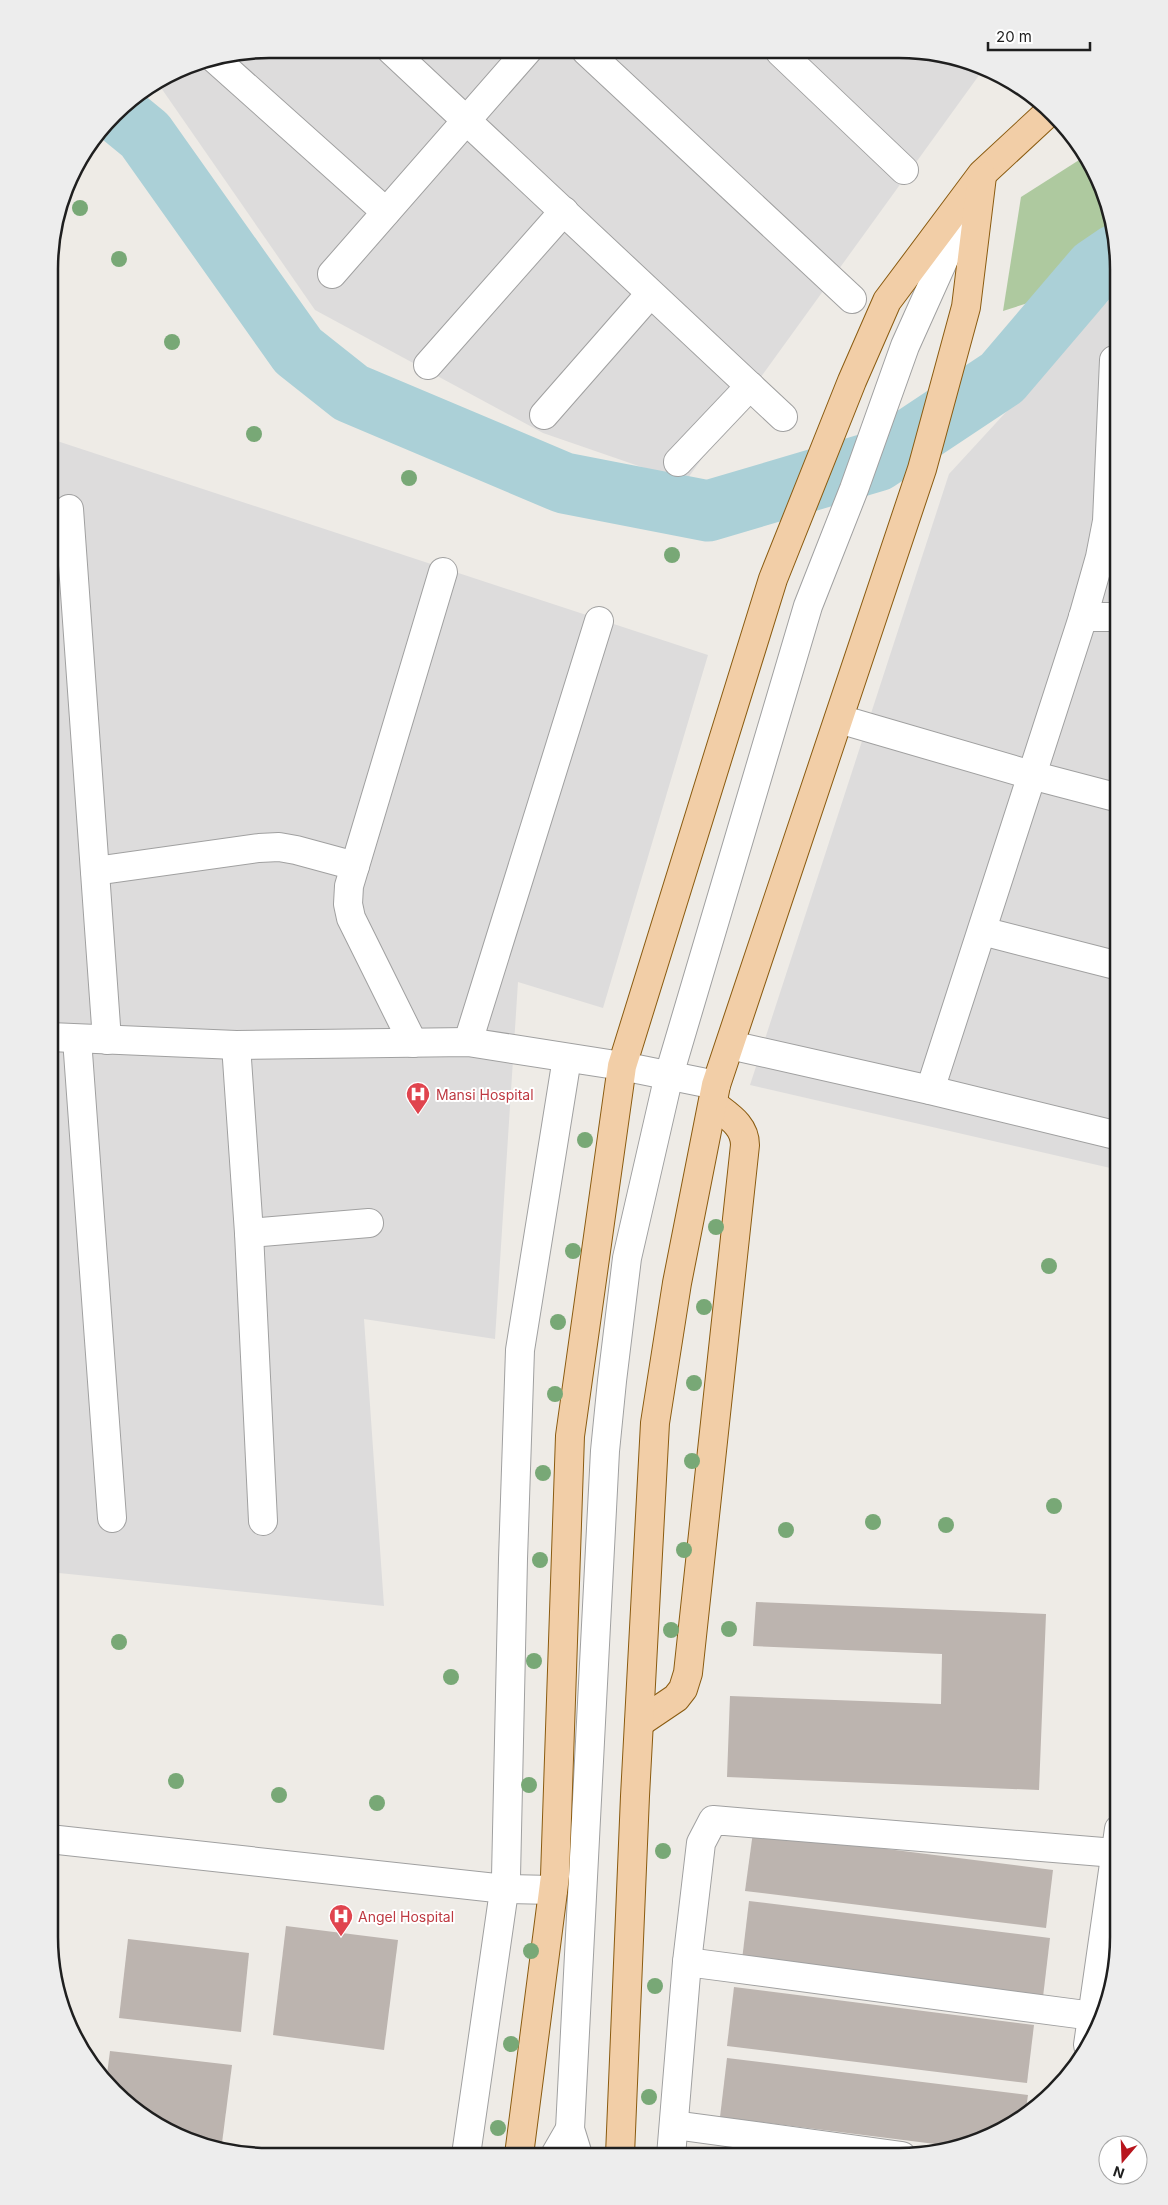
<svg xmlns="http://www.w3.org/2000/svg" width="1168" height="2205" viewBox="0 0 1168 2205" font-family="Inter,sans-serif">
<rect width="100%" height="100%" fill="#eeebe6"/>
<!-- residential -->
<g fill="#dddcdc">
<path d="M268,49L942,53L985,67L685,482L543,433L315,310L157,82L184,65Z"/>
<path d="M1119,289V1170L750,1085L949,474Z"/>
<path d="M51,439L708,655L603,1008L518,982L495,1339L364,1319L384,1606L49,1572Z"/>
</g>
<!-- forest -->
<path fill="#aec99f" d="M1087,155L1108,198L1119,274L1003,311L1021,197Z"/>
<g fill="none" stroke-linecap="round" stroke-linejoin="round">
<!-- river -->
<path stroke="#abd0d7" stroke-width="61" d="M117,112L145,135L298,351L351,393L564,483L708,511L877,461L1002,378L1095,269L1117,254"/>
</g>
<!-- building -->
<g fill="#bcb4af">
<path d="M756,1602L1046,1614L1039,1790L727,1777L730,1696L941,1704L942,1654L753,1646Z"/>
<path d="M753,1832L1053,1870L1046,1928L745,1891Z"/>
<path d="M749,1901L1050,1938L1043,1997L742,1960Z"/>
<path d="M286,1926L398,1940L384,2050L273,2035Z"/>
<path d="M128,1939L249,1953L241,2032L119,2018Z"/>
<path d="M734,1987L1034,2025L1027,2083L727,2046Z"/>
<path d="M110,2051L232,2065L222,2143L183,2139L124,2102L106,2082Z"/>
<path d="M727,2058L1028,2095L1025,2116L970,2145L959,2147L720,2117Z"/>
<path d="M709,2150L746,2155V2156H709Z"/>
</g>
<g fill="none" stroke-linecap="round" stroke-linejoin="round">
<!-- minor casing -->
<g stroke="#a0a0a0" stroke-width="30">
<g id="minor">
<path d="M391,50L783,417"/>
<path d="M586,51L852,299"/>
<path d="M780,52L904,170"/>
<path d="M215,59L386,212"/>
<path d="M332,274L528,50"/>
<path d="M428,365L564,211"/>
<path d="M544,415L650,294"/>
<path d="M678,462L750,386"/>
<path d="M69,509L107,1040"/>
<path d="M1083,617H1119"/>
<path d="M839,719L1031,775L1119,798"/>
<path d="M95,871L259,848L279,847L296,850L355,866"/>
<path d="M982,931L1119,966"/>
<path d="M50,1037L236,1045L468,1042L622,1066L716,1085"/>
<path d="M77,1039L112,1518"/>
<path d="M468,1042L599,621"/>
<path d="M413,1043L351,918L348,904L349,886L443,572"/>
<path d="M236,1045L249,1233L263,1521"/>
<path d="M730,1045L930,1090L1119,1136"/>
<path d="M930,1090L1083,617L1100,557L1107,521L1114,360"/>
<path d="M249,1233L369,1223"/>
<path d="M49,1839L505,1889L553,1890"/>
<path d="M687,1962L1093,2016"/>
<path d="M1088,2045L1119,1829"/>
<path d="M674,2125L902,2156"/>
<path d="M466,2155L506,1877L513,1559L520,1350L567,1058"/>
<path d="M555,2155L570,2129"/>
<path d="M578,2155L570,2129L605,1451L612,1381L627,1258L669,1075L808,606L854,489L905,346L971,199"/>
<path d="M671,2156L687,1962L701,1843L713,1820L1115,1853"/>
</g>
</g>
<!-- major casing -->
<g stroke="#8a5b10" stroke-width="30">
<g id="major">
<path d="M639,1723L676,1698L683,1689L688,1673L745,1145C745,1125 728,1116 713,1104"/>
<path d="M519,2155L555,1876L570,1436L622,1066L773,579L852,381L887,301L982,174L1051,110"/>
<path d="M620,2155L635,1796L655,1423L677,1283L716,1085L922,469L966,307L982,176"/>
</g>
</g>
<!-- minor -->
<use href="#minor" stroke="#fff" stroke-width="28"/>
<!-- major -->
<use href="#major" stroke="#f2cea7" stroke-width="28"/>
</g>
<!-- trees -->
<g fill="#78a876">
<circle cx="80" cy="208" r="8"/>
<circle cx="119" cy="259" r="8"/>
<circle cx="172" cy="342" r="8"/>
<circle cx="254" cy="434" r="8"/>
<circle cx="409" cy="478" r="8"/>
<circle cx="672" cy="555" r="8"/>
<circle cx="585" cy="1140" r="8"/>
<circle cx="716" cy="1227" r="8"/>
<circle cx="573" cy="1251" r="8"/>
<circle cx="1049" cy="1266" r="8"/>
<circle cx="704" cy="1307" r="8"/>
<circle cx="558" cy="1322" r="8"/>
<circle cx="694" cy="1383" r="8"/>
<circle cx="555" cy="1394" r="8"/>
<circle cx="692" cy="1461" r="8"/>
<circle cx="543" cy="1473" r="8"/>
<circle cx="1054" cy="1506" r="8"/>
<circle cx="873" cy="1522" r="8"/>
<circle cx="946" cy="1525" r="8"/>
<circle cx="786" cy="1530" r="8"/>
<circle cx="684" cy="1550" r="8"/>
<circle cx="540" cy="1560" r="8"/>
<circle cx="729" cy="1629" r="8"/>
<circle cx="671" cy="1630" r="8"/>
<circle cx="119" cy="1642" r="8"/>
<circle cx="534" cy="1661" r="8"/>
<circle cx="451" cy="1677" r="8"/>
<circle cx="176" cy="1781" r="8"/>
<circle cx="529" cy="1785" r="8"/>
<circle cx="279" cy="1795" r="8"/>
<circle cx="377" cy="1803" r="8"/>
<circle cx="663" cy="1851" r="8"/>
<circle cx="531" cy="1951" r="8"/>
<circle cx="655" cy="1986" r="8"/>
<circle cx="511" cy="2044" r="8"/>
<circle cx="649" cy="2097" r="8"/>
<circle cx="498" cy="2128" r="8"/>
</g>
<!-- icons -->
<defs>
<g id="hospital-pin" transform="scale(1.25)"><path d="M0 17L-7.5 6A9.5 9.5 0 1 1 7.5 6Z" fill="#e0444e" stroke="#fff"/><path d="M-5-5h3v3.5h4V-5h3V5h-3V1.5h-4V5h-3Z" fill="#fff"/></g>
</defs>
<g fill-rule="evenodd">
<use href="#hospital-pin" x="418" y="1094"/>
<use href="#hospital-pin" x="341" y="1916"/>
</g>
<g text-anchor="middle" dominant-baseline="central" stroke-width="4" stroke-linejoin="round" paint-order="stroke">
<!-- health labels -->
<g font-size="14" fill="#be3a42" stroke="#fff" text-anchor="start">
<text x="436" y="1094">Mansi Hospital</text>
<text x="358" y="1916">Angel Hospital</text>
</g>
</g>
<!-- crop -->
<path d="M0 0H1168V2205H0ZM269 58H899A211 211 0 0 1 1110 269V1937A211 211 0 0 1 899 2148H269A211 211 0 0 1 58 1937V269A211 211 0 0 1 269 58Z" fill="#ededed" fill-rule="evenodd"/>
<path fill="none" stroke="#1f1f1f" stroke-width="2.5" d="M269 58H899A211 211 0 0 1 1110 269V1937A211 211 0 0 1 899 2148H269A211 211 0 0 1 58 1937V269A211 211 0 0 1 269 58Z"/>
<!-- north arrow -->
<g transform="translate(1123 2160) rotate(199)"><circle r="24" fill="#ffffff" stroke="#a5a5a5"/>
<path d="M0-4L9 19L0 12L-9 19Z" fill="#b8151d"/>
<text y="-8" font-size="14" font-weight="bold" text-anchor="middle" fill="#1f1f1f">N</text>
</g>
<!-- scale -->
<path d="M988 42v8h102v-8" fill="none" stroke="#1f1f1f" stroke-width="2.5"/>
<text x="996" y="42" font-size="15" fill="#1f1f1f" stroke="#ffffff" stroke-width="4" paint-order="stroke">20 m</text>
</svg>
